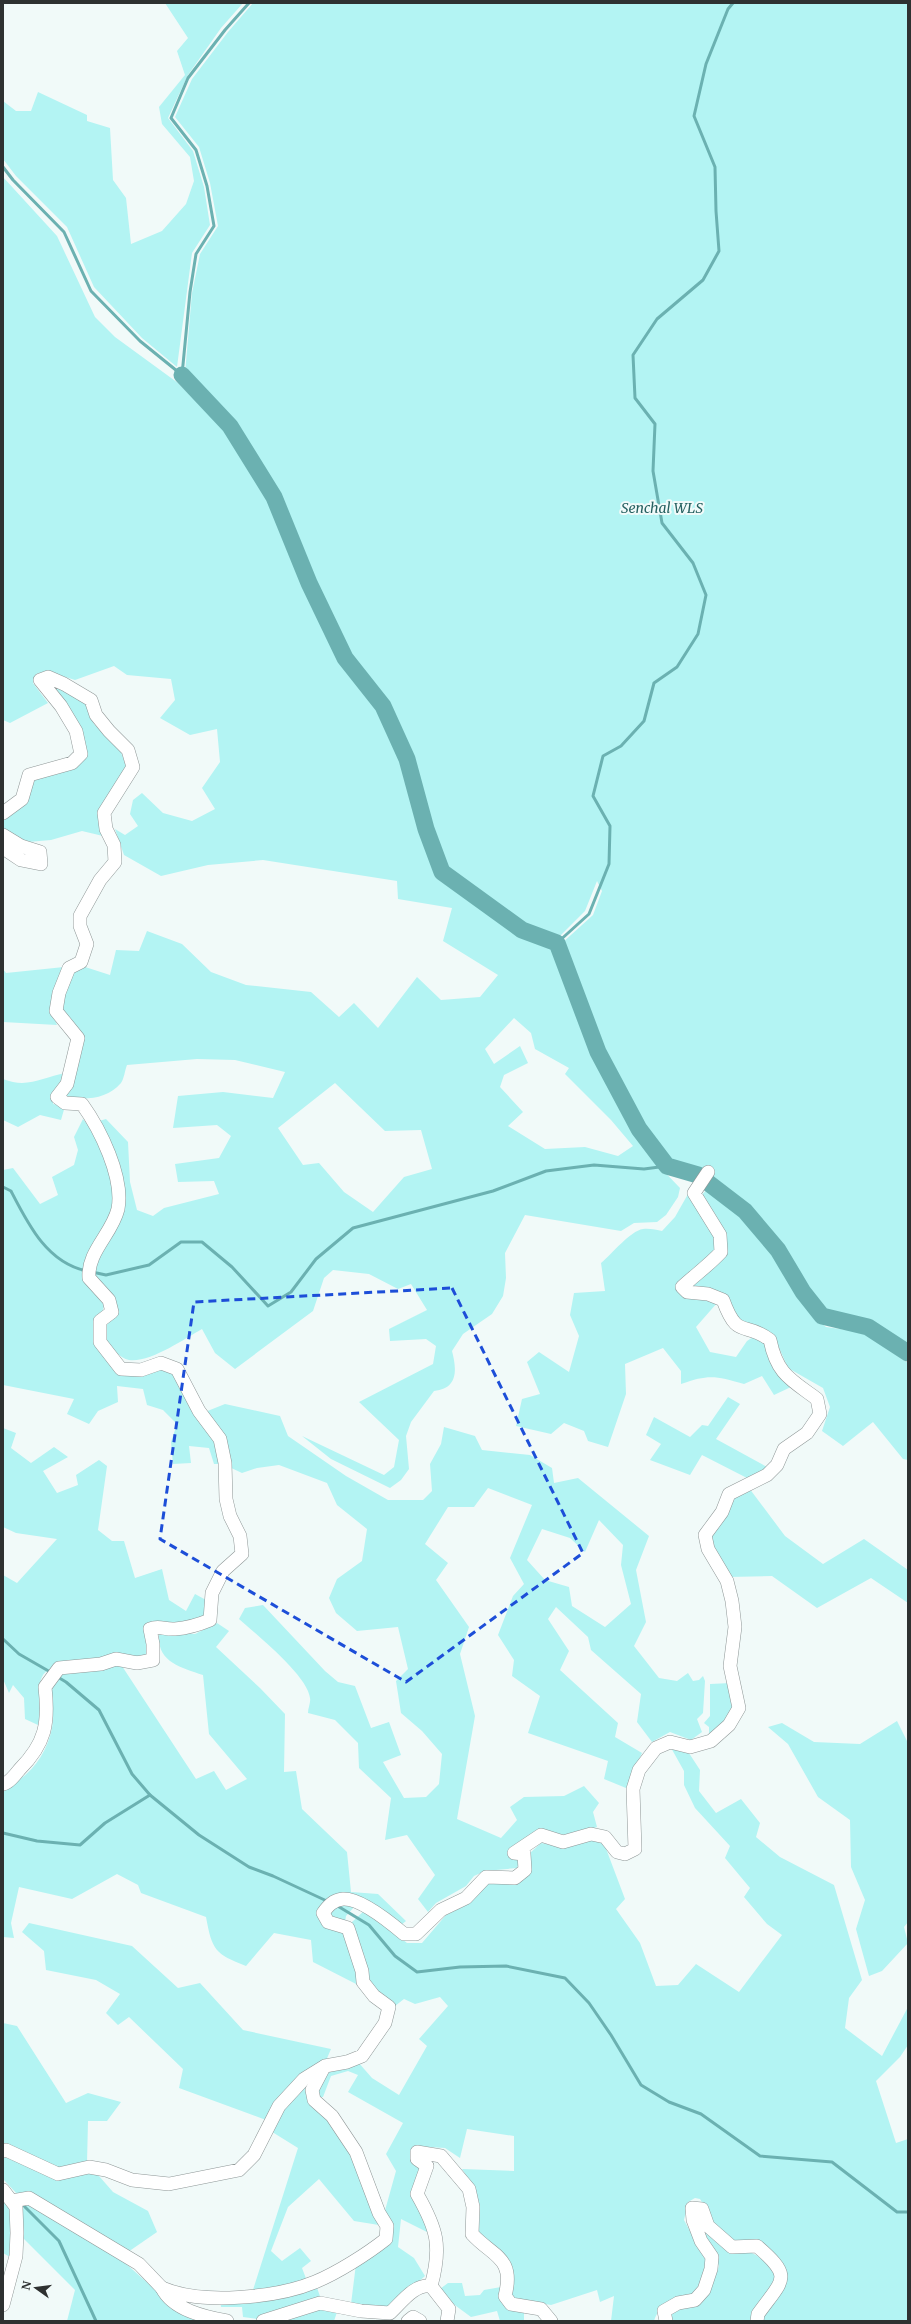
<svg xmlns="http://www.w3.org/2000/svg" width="911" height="2324" viewBox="0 0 911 2324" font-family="Merriweather,serif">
<rect width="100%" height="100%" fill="#f1faf9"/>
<!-- green -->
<g fill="#b3f4f3" fill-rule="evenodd">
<path d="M165,3H243L221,28L188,75L168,118L193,151L204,187L210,225L192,253L177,367L142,338L94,287L67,227L16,176L3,159V101L16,111H31L38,92L87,115V121L110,128L113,180L126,198L131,244L162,231L186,204L194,181L190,157L162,124L159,107L185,75L177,51L188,38Z"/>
<path d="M253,3H908V1348L869,1322L823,1312L781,1246L747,1207L698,1170L669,1162L641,1125L600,1049L561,944L593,915L602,891L597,881L585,911L557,939L522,928L443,869L428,827L410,755L389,703L349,656L314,582L279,495L232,422L185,373L192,293L200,254L218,226L210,183L199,147L175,117L192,79L228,32Z"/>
<path d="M3,177L57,236L95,317L115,337L178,383L224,430L269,499L304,585L341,661L378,710L402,762L420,831L439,880L520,935L554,948L596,1059L655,1162L680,1188L678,1197L666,1215L657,1222L634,1223L621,1231L525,1215L505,1253L506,1278L503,1296L492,1314L463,1334L452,1351C457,1370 458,1389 434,1391L411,1422L406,1436L409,1469L401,1480L390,1488L331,1459L302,1436L384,1475L394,1467L399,1440L359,1402L433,1364L436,1346L426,1339L390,1341L389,1329L427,1310L411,1284L398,1289L369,1274L333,1270L324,1278L313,1311L235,1369L215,1353L202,1329C184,1339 150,1363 129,1360C120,1358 111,1348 105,1342V1327L114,1317L116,1302L94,1277L93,1266L123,1207L99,1121L106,1119L128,1142L130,1182L137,1210L153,1216L164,1208L219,1194L214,1181L178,1182L175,1164L219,1158L231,1136L217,1125L173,1128L178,1096L223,1092L273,1098L285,1072L235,1060L197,1059L127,1065C125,1070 124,1079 121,1083C106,1101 81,1100 61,1096L81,1036L59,1009L72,970L82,966L110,975L116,950L139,951L147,931L182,944L211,972L246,985L311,992L339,1017L354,1003L378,1028L417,977L441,1000L480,997L498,975L443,941L452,908L398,899L397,881L263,860L208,865L161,876L124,855L115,829L125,835L138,826L130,814L133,800L142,793L163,813L192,821L215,809L202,788L220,762L217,729L190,735L160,718L175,700L171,679L127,675L114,666L75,680L46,671L36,674L33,683L48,703L10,723L3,720ZM514,1018L531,1033L535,1049L569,1068L565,1074L611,1120L633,1146L618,1156L585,1147L545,1149L508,1126L523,1112L500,1087L504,1075L528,1063L520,1046L494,1064L485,1049ZM335,1083L385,1131L421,1130L432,1169L404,1177L373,1212L344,1192L319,1163L303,1165L278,1128Z"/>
<path d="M46,682L58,687L87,705L94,724L121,752L126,766L103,836L82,831L51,840L28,842L11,835L3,828V817L31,780L83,756Z"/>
<path d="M64,967L52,1012L57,1025L3,1022V969L6,973Z"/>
<path d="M66,1073L53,1095V1104L65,1106L61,1120L40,1115L18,1127L3,1120V1079C28,1089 42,1077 66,1073Z"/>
<path d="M83,1119L97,1136L106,1155L112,1186V1210L84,1264L83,1279L104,1305L102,1314L94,1320C95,1347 98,1354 119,1371L161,1369L176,1376L215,1439L221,1464H214L209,1448L189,1446L191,1463L173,1464L171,1442L177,1424L163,1410L147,1405L143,1389L117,1386L118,1402L98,1411L89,1424L67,1414L74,1399L3,1385V1170L13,1168L40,1204L58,1195L52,1177L74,1165L78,1150L74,1137Z"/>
<path d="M708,1188L742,1215L774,1253L816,1319L826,1327L869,1333L884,1347L908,1363V1460L903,1459L873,1422L843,1446L822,1431L830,1407L823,1388L788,1368L773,1334L761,1327L742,1324L726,1297L688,1289L725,1252C723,1222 720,1219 701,1196Z"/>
<path d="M688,1194L716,1235L714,1254L680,1283L717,1303L696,1327L710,1352L736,1357L747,1341L756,1335L767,1341L791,1387L774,1395L762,1376L744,1384C716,1376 709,1374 681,1384V1371L663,1348L625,1364L626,1394L608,1447L588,1441L584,1431L564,1423L551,1434L516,1426L522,1399L540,1394L527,1362L539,1352L569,1372L579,1336L570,1315L574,1293L605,1291L601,1263C612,1254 630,1231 643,1229C649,1228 657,1230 662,1231L675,1217Z"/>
<path d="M728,1397L740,1404L716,1439L769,1468L747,1478L702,1455L690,1475L650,1460L661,1444L646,1435L654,1417L690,1437L702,1425L708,1426Z"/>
<path d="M225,1404L280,1416L288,1436L346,1476L388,1500H423L432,1491L430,1464L441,1444L444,1427L475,1436L482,1450L530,1455L552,1468L554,1483L578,1478L649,1536L636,1570L646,1622L634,1646L659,1678L677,1681L688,1673L693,1681L699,1680L703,1676L705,1681L703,1713L697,1719L702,1732L691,1740L670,1732L652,1742L637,1722L641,1694L591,1650L588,1637L556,1607L548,1619L569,1651L560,1670L618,1723L615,1737L642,1753L626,1788L604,1779L608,1761L528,1733L540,1696L512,1676L514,1660L498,1635L513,1596L524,1584L510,1558L532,1505L488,1488L474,1507H448L425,1544L448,1563L436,1580L469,1627L460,1654L475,1716L457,1819L501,1838L517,1820L510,1807L524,1797L564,1796L584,1786L599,1803L593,1812L597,1827L569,1835L547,1833L516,1858L519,1863L517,1868L485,1871L474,1876L466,1886L436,1903L428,1912L418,1899L435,1875L407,1835L385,1840L391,1798L359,1768L358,1743L335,1720L308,1713C308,1708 311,1702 310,1698C308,1676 256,1634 239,1619L245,1608L263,1605L325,1671L338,1682L355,1686L371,1728L389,1722L401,1755L383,1762L404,1798L426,1797L439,1784L442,1754L422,1731L401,1713L396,1681L408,1669L398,1627L357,1631L336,1613L329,1598L337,1579L362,1561L367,1529L337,1505L327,1483L279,1465L257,1468L242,1473L227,1466L205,1412ZM599,1520L623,1545L621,1565L631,1604L605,1627L572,1606L569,1587L545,1580L527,1560L542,1529L570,1538L585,1552Z"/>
<path d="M3,1428L16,1433L11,1448L31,1463L54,1447L68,1457L43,1471L57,1493L78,1485L76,1475L99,1460L107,1466L98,1530L112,1541H124L135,1578L162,1569L169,1600L186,1611L195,1594L206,1600L208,1615L191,1625L160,1623C155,1632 148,1654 142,1660C122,1659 51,1656 42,1677C37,1686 42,1698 42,1707C41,1713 39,1720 38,1725L25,1719L24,1698L13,1685L9,1693L3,1679V1575L17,1583L57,1539L16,1533L3,1527Z"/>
<path d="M749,1488L785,1536L823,1564L864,1539L908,1570V1603L871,1578L817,1608L772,1576L728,1577L712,1548L711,1534L735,1495Z"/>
<path d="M217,1623L229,1631L216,1647L260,1688L285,1714L284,1772L296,1771L302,1809L347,1852L351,1892L378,1894L406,1921L401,1925C384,1910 378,1908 355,1906L346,1916L344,1928L360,1986L313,1962L311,1940L274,1933L246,1966C215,1954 212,1950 206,1917L141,1893L138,1885L117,1874L72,1899L19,1887L11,1923L14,1938L3,1937V1788C29,1779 47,1754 52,1728C57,1699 41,1699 64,1670L120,1663L196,1779L214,1771L226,1790L247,1779L209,1734L203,1675C180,1667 156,1662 159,1632L195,1634Z"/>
<path d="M731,1683L737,1707L709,1738V1727L704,1723L710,1716V1684Z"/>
<path d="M897,1721L908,1743V1922L904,1927L908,1943L882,1971L869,1976L856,1929L865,1900L851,1867L850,1820L818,1797L788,1744L768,1727L782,1723L814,1742L860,1744Z"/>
<path d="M670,1746L687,1750L700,1770L699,1791L716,1813L741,1799L760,1823L756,1837L780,1857L834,1885L862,1980L849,1998L845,2028L882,2056L908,2007V2045L900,2057L876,2081L896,2143L908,2139V2321H759L783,2264C761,2254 731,2245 714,2227C707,2220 706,2207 700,2199L695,2198L688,2202L684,2220L705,2259V2273L695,2294C677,2299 660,2302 654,2321H611L614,2296L600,2302L597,2290L551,2305L511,2298V2264L502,2252L479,2232L480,2206L474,2187L462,2169L514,2171V2136L467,2129L460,2158L445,2148L413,2146L410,2154L421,2167V2211L429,2233L401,2219L398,2247L414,2258L425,2276L388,2309L351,2304L356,2264L391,2244L392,2225L384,2214L396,2171L386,2154L403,2123L348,2092L358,2075L348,2071L331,2076L323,2097H319L318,2088L331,2070L358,2062L372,2078L399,2095L427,2046L419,2039L448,2006L440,1997L415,2004L404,1999L395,2006L387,2001L367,1980L365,1957L352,1931V1922L365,1910L407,1943H422L446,1915L464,1906L490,1882L518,1884L528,1874L530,1853L541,1843L562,1847L595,1838L605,1846L625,1899L616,1909L640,1943L656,1986L678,1985L696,1964L739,1992L782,1935L767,1924L744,1897L750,1888L725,1858L730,1846L695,1808L684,1785V1771Z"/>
<path d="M29,1923L132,1946L178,1988L200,1983L243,2030L331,2049L325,2063L266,2120L179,2088L183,2069L129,2017L118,2025L106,2013L120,1994L96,1980L46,1970L44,1951L22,1932Z"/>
<path d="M3,2023L17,2026L66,2103L88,2093L121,2102L107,2121H88L87,2163L57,2170L3,2148Z"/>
<path d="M306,2080L309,2089L355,2154L385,2226L354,2221L319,2179L288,2207L271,2251L282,2261L300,2248L311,2261L302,2268L307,2281L252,2293L298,2148L269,2130L283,2107Z"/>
<path d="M3,2154L40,2169L92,2168L113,2192L148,2211L157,2232L128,2252L19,2196L3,2179Z"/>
<path d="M3,2195L12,2210L10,2257L3,2253Z"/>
<path d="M32,2202C61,2221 94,2238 121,2260C149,2282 171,2309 204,2321H67L75,2290L23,2238L21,2210Z"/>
<path d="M697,2217L706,2232L756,2255L769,2264L777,2276L753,2321H669L668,2313L713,2282L719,2266L715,2255L706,2243Z"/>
<path d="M448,2283H462L465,2296L480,2295L484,2290L501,2287L524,2312V2321H500L497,2311L471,2317L452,2303L440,2289Z"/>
<path d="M316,2285L321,2299L257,2319L243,2317L242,2307H221L220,2299Z"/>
<path d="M321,2306L337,2312L334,2321H277Z"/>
</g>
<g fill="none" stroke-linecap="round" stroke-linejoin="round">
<!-- stream -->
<g stroke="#6bb1b1" stroke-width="3">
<path d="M3,167L13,180L64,232L91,291L140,341L182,375"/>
<path d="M182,375L190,292L196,254L214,226L207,186L196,150L171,118L188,78L225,30L249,3"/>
<path d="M557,943L589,914L609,864L610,826L593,796L603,756L621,746L644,721L654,683L677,667L698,634L706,595L693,563L662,523L653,471L655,424L635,398L633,355L657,319L703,280L719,251L716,211L715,167L694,116L706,64L728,9L733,3"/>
<path d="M3,1187L11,1191C28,1224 47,1263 87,1271"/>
<path d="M92,1272L106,1275L149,1265L181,1242H202L232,1267L268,1306L291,1292L316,1259L353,1228L493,1191L546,1171L594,1165L644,1169L667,1166"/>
<path d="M3,1639L19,1654L52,1673"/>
<path d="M56,1676L66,1682L99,1710L132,1774L150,1795L199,1835L249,1867L273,1876L329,1902"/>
<path d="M3,1833L37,1841L80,1845L105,1823L150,1795"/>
<path d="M336,1905L369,1925L395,1956L417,1972L460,1967L506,1966L565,1978L589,2003L611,2035L641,2085L669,2102L701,2114L760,2156L832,2162L897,2212H908"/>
<path d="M22,2204L59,2241L96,2321"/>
</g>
<!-- river -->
<path stroke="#6bb1b1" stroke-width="17" d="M182,375L230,426L274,497L309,583L345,658L383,706L407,759L426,829L442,872L522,930L557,943L598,1052L639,1129L667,1166L698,1175L745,1211L778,1250L803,1292L822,1316L868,1327L908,1353"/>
<!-- minor casing -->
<g stroke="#8f9797" stroke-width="14">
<g id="minor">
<path d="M3,813L22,799L29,775L72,763L81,754L76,731L61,706L40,680L48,677L64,684L91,700L96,715L109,731L128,750L133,767L104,813L106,829L114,845L115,862L100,880L80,916V926L87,944L81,962L69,968L59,993L56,1011L78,1038L67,1084L57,1097L65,1103L82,1104C100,1129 124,1177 118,1209C112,1234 87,1252 89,1278L109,1300L112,1312L100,1321V1342L121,1369L141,1370L161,1363L177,1369L199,1411L220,1439L225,1463L226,1499L230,1516L240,1536L242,1554L223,1571L212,1593L210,1620C198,1625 188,1628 175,1629C165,1630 159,1625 150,1629L153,1644V1660L137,1663L116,1659L101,1664L59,1668L45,1687C49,1723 46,1743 19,1770C15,1775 9,1783 3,1784"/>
<path d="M3,835L21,846L40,852L41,864L21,860L3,848"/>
<path d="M3,2151L6,2150L58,2174L89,2167L106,2170L132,2180L169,2184L239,2170L254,2155L279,2106L304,2079L325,2066L347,2062L362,2056L385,2023L389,2007L374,1996L363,1982L362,1971L348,1928L328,1922L323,1913C328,1906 333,1900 343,1899C360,1898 391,1923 404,1934H416L441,1910L466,1898L486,1877L515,1878L525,1870L524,1854L514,1853L541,1835L563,1842L591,1834L605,1837L617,1852L625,1854L635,1849L633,1789L639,1770L656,1748L670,1742L690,1747L711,1741L729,1725L739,1708L730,1666L735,1627L732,1601L727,1581L708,1549L705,1535L722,1512L729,1494L767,1475L777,1465L784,1449L807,1433L820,1414L817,1399C790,1379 777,1374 770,1340C744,1320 738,1341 723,1300L708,1294L687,1292L682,1287C695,1275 709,1265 721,1252L720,1235L694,1193L708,1172"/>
<path d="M3,2190L16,2207L17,2233L16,2256L3,2305"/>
<path d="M12,2201L29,2198L139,2264L162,2288"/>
<path d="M227,2321C205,2317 173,2310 162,2288C201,2305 276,2298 315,2282C337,2273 367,2254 386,2239L387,2226L379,2213L356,2152L332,2116L314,2100L312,2090L324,2067"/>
<path d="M263,2321L320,2303L361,2311L390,2313C402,2302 414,2284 431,2286"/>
<path d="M408,2321L413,2317L420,2321"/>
<path d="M447,2321L449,2309L431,2286C442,2246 437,2229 417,2194L427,2166L417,2159V2152L441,2156L469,2189L473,2207L472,2234C493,2257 515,2257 505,2296L511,2304L541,2309L551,2321"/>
<path d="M666,2321L664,2311L678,2303L695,2300L704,2290L711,2269L712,2257L701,2241L693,2220L692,2208L702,2209L708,2226L732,2247L757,2246C794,2278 783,2279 758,2314L757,2321"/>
</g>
</g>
<!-- minor -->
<use href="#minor" stroke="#fff" stroke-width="13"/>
</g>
<!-- marked area -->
<path fill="none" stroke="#1d4ed8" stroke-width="3" stroke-dasharray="8 5" stroke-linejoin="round" d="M452,1288L583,1553L406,1682L160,1539L194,1302Z"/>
<g text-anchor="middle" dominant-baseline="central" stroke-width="4" stroke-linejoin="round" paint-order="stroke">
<!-- park labels -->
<g font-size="14" font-style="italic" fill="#256060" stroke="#f1faf9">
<text x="662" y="508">Senchal WLS</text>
</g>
</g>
<!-- border -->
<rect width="911" height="2324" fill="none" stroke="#2e3131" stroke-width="8"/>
<!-- north arrow -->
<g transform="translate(36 2288) rotate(284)" stroke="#f1faf9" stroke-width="3" paint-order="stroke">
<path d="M0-3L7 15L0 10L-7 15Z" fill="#2e3131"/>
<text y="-6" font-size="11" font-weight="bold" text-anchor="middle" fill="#2e3131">N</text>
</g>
</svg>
